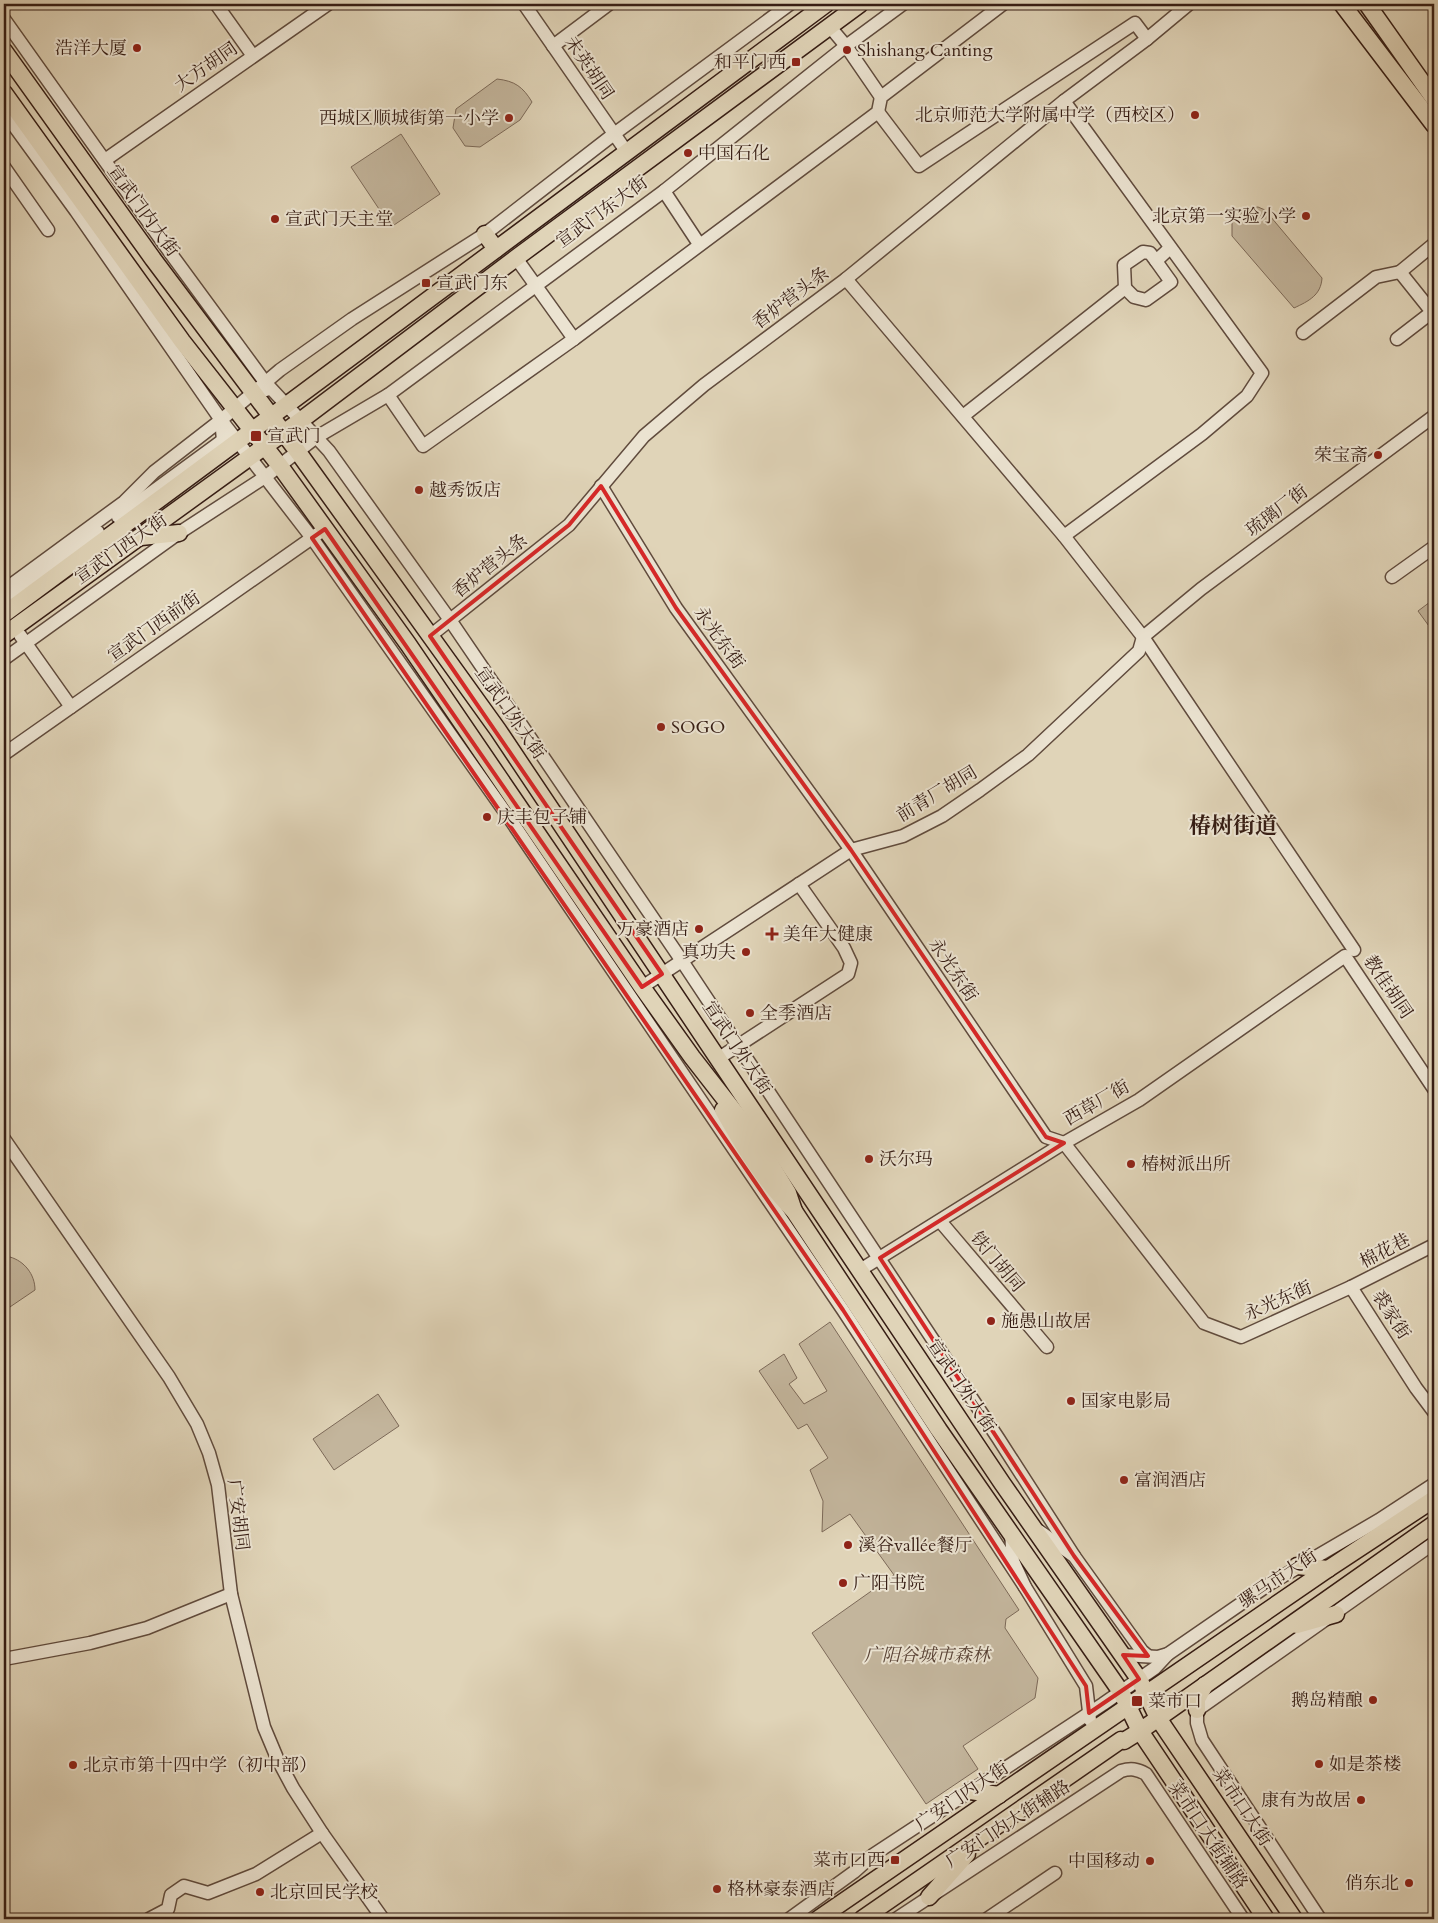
<svg xmlns="http://www.w3.org/2000/svg" width="1438" height="1923" viewBox="0 0 1438 1923" font-family="Cardo,'Noto Serif SC',serif">
<rect width="100%" height="100%" fill="#e0d4b8"/>
<filter id="stains"><feTurbulence type="fractalNoise" baseFrequency=".004" numOctaves="4"/><feColorMatrix values="0 0 0 0 .2 0 0 0 0 .09 0 0 0 0 .02 0 0 0 .5 -.17"/></filter>
<radialGradient id="worn" r=".72"><stop offset=".6" stop-color="#630" stop-opacity="0"/><stop offset="1" stop-color="#630" stop-opacity=".3"/></radialGradient>
<!-- green -->
<g fill="#c3b59c" stroke="#7c6958">
<path d="M497,79C515,81 523,87 532,102L520,120L480,147L465,146L453,128L456,109Z"/>
<path d="M401,134L440,194L391,227L351,167Z"/>
<path d="M1258,207L1265,210L1322,278C1321,295 1309,301 1294,308L1232,236V223L1246,208Z"/>
<path d="M1434,599V633L1418,611Z"/>
<path d="M10,1257C24,1261 35,1274 35,1290L4,1311V1261Z"/>
<path d="M830,1322L1019,1610L1006,1619L1005,1628L1038,1678L1035,1698L963,1746L978,1769L926,1804L812,1633L894,1575L850,1514L822,1532L823,1501L810,1470L828,1458L807,1424L798,1429L759,1371L784,1354L797,1378L789,1384L804,1404L827,1391L799,1344Z"/>
<path d="M378,1394L399,1426L334,1470L313,1439Z"/>
</g>
<g fill="none" stroke-linecap="round" stroke-linejoin="round">
<!-- minor casing -->
<g stroke="#604b3d" stroke-width="15">
<g id="minor">
<path d="M216,4L253,56"/>
<path d="M524,4L626,151"/>
<path d="M4,19L174,258L265,382L266,390"/>
<path d="M830,27L846,46L881,97"/>
<path d="M553,46L609,4"/>
<path d="M4,112L76,211L221,420L312,538L510,819L843,1310L1025,1587"/>
<path d="M878,112L919,166L1135,23L1147,39"/>
<path d="M105,160L328,4"/>
<path d="M4,167L48,230"/>
<path d="M664,191L699,244"/>
<path d="M516,258L574,339"/>
<path d="M1400,272L1434,244"/>
<path d="M846,279L1064,536L1202,434L1247,396L1262,373L1064,101"/>
<path d="M1125,288L1134,297L1146,300L1171,282L1156,261"/>
<path d="M1303,333L1376,277L1400,272L1432,312L1397,339"/>
<path d="M265,382L329,451L450,620L682,961L998,1438L1074,1556"/>
<path d="M388,395L423,446L574,339L878,112L881,97L1003,4"/>
<path d="M963,416L1125,288L1124,265L1143,252L1150,253L1156,261L1170,248"/>
<path d="M223,440L221,420L280,370L352,319L485,234L614,134L790,4"/>
<path d="M601,486L676,608L851,850L1046,1137L1064,1143L1204,1323L1241,1337L1351,1287L1434,1245"/>
<path d="M118,517L223,440"/>
<path d="M1064,536L1143,637L1354,950"/>
<path d="M1392,577L1434,547"/>
<path d="M4,590L124,502L154,472L221,420"/>
<path d="M4,600L98,532"/>
<path d="M20,635L71,707"/>
<path d="M430,636L569,525L644,436L704,385L846,279L1064,101L1147,39L1189,4"/>
<path d="M4,659L179,533L265,477L315,438L388,395L664,191L846,46L903,4"/>
<path d="M4,754L319,533"/>
<path d="M642,987L851,850L903,836L942,816L980,790L1028,755L1139,651L1143,637L1201,589L1434,416"/>
<path d="M719,1058L848,974L851,963L844,948L799,884"/>
<path d="M4,1139L169,1377L197,1424L209,1453L218,1485L231,1594L264,1727L277,1758L293,1788L322,1833L383,1919"/>
<path d="M940,1221L1047,1347"/>
<path d="M860,1270L1064,1143L1139,1100L1345,956L1434,1089"/>
<path d="M1351,1287L1416,1388L1434,1412"/>
<path d="M1039,1531L1074,1556L1142,1651L1148,1656"/>
<path d="M1011,1533L1013,1561L1025,1587L1086,1686L1090,1720"/>
<path d="M1122,1655L1158,1657L1168,1654L1271,1583L1379,1520L1434,1484"/>
<path d="M4,1659L90,1643L147,1628L231,1594"/>
<path d="M149,1919L168,1909L171,1895L184,1886L208,1893L256,1874L322,1833"/>
<path d="M789,1919L854,1872L873,1855L1103,1704L1155,1668L1168,1654"/>
<path d="M896,1919L1121,1771C1131,1768 1137,1769 1146,1774L1243,1919"/>
<path d="M987,1919L1055,1873"/>
<path d="M1320,1919L1202,1740L1197,1723V1710L1434,1543"/>
</g>
</g>
<!-- major casing -->
<g stroke="#361d14" stroke-width="19">
<g id="major">
<path d="M1342,4L1434,125"/>
<path d="M1367,4L1434,99"/>
<path d="M4,51L153,259L298,452L498,730L1002,1483L1139,1679L1158,1718L1294,1919"/>
<path d="M4,93L182,341L280,466L408,644L642,987L692,1057L752,1134L788,1193L794,1211"/>
<path d="M485,234L496,249"/>
<path d="M141,537L179,533"/>
<path d="M4,614C279,412 551,207 826,4"/>
<path d="M4,635L304,418L516,258L860,4"/>
<path d="M723,1110C743,1146 765,1182 794,1211L939,1430L1121,1692L1140,1731L1266,1919"/>
<path d="M1297,1566L1328,1569"/>
<path d="M1297,1625L1336,1614"/>
<path d="M1197,1710V1699L1205,1685"/>
<path d="M970,1791L999,1795"/>
<path d="M929,1897L967,1854"/>
<path d="M818,1919L1328,1569L1434,1499"/>
<path d="M862,1919L1121,1740L1124,1741L1140,1731L1434,1524"/>
</g>
</g>
<!-- minor -->
<use href="#minor" stroke="#ebe3d1" stroke-width="12"/>
<!-- major -->
<use href="#major" stroke="#e0d4b8" stroke-width="16"/>
</g>
<!-- marked area -->
<path fill="none" stroke="#d62828" stroke-width="4" stroke-linejoin="round" d="M601,486L676,608L851,850L1046,1137L1064,1143L880,1258L1074,1556L1148,1656L1123,1655L1139,1679L1089,1713L1086,1686L843,1310L312,538L325,529L642,987L662,974L430,636L569,525Z"/>
<!-- markers -->
<g fill="#8f2418" stroke="#ebe3d1" stroke-width="2">
<circle cx="137" cy="48" r="5"/>
<circle cx="847" cy="50" r="5"/>
<rect x="791" y="57" width="10" height="10" rx="2.5"/>
<circle cx="1195" cy="115" r="5"/>
<circle cx="509" cy="118" r="5"/>
<circle cx="688" cy="153" r="5"/>
<circle cx="1306" cy="216" r="5"/>
<circle cx="275" cy="219" r="5"/>
<rect x="421" y="278" width="10" height="10" rx="2.5"/>
<rect x="250" y="430" width="12" height="12" rx="2.5"/>
<circle cx="1378" cy="455" r="5"/>
<circle cx="419" cy="490" r="5"/>
<circle cx="661" cy="727" r="5"/>
<circle cx="487" cy="817" r="5"/>
<circle cx="699" cy="929" r="5"/>
<path d="M769.5 926.5h5v5h5v5h-5v5h-5v-5h-5v-5h5z"/>
<circle cx="746" cy="952" r="5"/>
<circle cx="750" cy="1013" r="5"/>
<circle cx="869" cy="1159" r="5"/>
<circle cx="1131" cy="1164" r="5"/>
<circle cx="991" cy="1321" r="5"/>
<circle cx="1071" cy="1401" r="5"/>
<circle cx="1124" cy="1480" r="5"/>
<circle cx="848" cy="1545" r="5"/>
<circle cx="843" cy="1583" r="5"/>
<circle cx="1373" cy="1700" r="5"/>
<rect x="1131" y="1695" width="12" height="12" rx="2.5"/>
<circle cx="1319" cy="1764" r="5"/>
<circle cx="73" cy="1765" r="5"/>
<circle cx="1361" cy="1800" r="5"/>
<rect x="890" y="1855" width="10" height="10" rx="2.5"/>
<circle cx="1150" cy="1861" r="5"/>
<circle cx="1409" cy="1883" r="5"/>
<circle cx="717" cy="1889" r="5"/>
<circle cx="260" cy="1892" r="5"/>
</g>
<g text-anchor="middle" dominant-baseline="central" stroke-width="4" stroke-linejoin="round" paint-order="stroke">
<!-- poi labels -->
<g font-size="18" fill="#361d14" stroke="#ebe3d1" text-anchor="start">
<text x="127" y="48" text-anchor="end">浩洋大厦</text>
<text x="857" y="50">Shishang Canting</text>
<text x="786" y="62" text-anchor="end">和平门西</text>
<text x="1185" y="115" text-anchor="end">北京师范大学附属中学（西校区）</text>
<text x="499" y="118" text-anchor="end">西城区顺城街第一小学</text>
<text x="698" y="153">中国石化</text>
<text x="1296" y="216" text-anchor="end">北京第一实验小学</text>
<text x="285" y="219">宣武门天主堂</text>
<text x="436" y="283">宣武门东</text>
<text x="267" y="436">宣武门</text>
<text x="1368" y="455" text-anchor="end">荣宝斋</text>
<text x="429" y="490">越秀饭店</text>
<text x="671" y="727">SOGO</text>
<text x="497" y="817">庆丰包子铺</text>
<text x="689" y="929" text-anchor="end">万豪酒店</text>
<text x="783" y="934">美年大健康</text>
<text x="736" y="952" text-anchor="end">真功夫</text>
<text x="760" y="1013">全季酒店</text>
<text x="879" y="1159">沃尔玛</text>
<text x="1141" y="1164">椿树派出所</text>
<text x="1001" y="1321">施愚山故居</text>
<text x="1081" y="1401">国家电影局</text>
<text x="1134" y="1480">富润酒店</text>
<text x="858" y="1545">溪谷vallée餐厅</text>
<text x="853" y="1583">广阳书院</text>
<text x="1363" y="1700" text-anchor="end">鹅岛精酿</text>
<text x="1148" y="1701">菜市口</text>
<text x="1329" y="1764">如是茶楼</text>
<text x="83" y="1765">北京市第十四中学（初中部）</text>
<text x="1351" y="1800" text-anchor="end">康有为故居</text>
<text x="885" y="1860" text-anchor="end">菜市口西</text>
<text x="1140" y="1861" text-anchor="end">中国移动</text>
<text x="1399" y="1883" text-anchor="end">俏东北</text>
<text x="727" y="1889">格林豪泰酒店</text>
<text x="270" y="1892">北京回民学校</text>
</g>
<!-- street labels -->
<g font-size="18" fill="#361d14" stroke="#ebe3d1">
<text transform="translate(206 67) rotate(-35)">大方胡同</text>
<text transform="translate(589 68) rotate(56)">未英胡同</text>
<text transform="translate(143 211) rotate(54)">宣武门内大街</text>
<text transform="translate(602 212) rotate(-36)">宣武门东大街</text>
<text transform="translate(791 298) rotate(-37)">香炉营头条</text>
<text transform="translate(1277 511) rotate(-37)">琉璃厂街</text>
<text transform="translate(121 549) rotate(-35)">宣武门西大街</text>
<text transform="translate(490 566) rotate(-39)">香炉营头条</text>
<text transform="translate(154 627) rotate(-35)">宣武门西前街</text>
<text transform="translate(719 638) rotate(54)">永光东街</text>
<text transform="translate(510 713) rotate(55)">宣武门外大街</text>
<text transform="translate(937 794) rotate(-31)">前青厂胡同</text>
<text transform="translate(953 970) rotate(56)">永光东街</text>
<text transform="translate(1388 987) rotate(56)">教佳胡同</text>
<text transform="translate(737 1048) rotate(56)">宣武门外大街</text>
<text transform="translate(1097 1103) rotate(-30)">西草厂街</text>
<text transform="translate(1385 1251) rotate(-27)">棉花巷</text>
<text transform="translate(997 1262) rotate(50)">铁门胡同</text>
<text transform="translate(1278 1301) rotate(-24)">永光东街</text>
<text transform="translate(1391 1315) rotate(57)">裘家街</text>
<text transform="translate(961 1386) rotate(56)">宣武门外大街</text>
<text transform="translate(238 1515) rotate(83)">广安胡同</text>
<text transform="translate(1278 1579) rotate(-34)">骡马市大街</text>
<text transform="translate(962 1796) rotate(-34)">广安门内大街</text>
<text transform="translate(1242 1807) rotate(56)">菜市口大街</text>
<text transform="translate(1008 1824) rotate(-33)">广安门内大街辅路</text>
<text transform="translate(1208 1835) rotate(56)">菜市口大街辅路</text>
</g>
<!-- park labels -->
<g font-size="18" font-style="italic" fill="#594336" stroke="#ebe3d1">
<text x="927" y="1655">广阳谷城市森林</text>
</g>
<!-- district labels -->
<g font-size="22" font-weight="bold" fill="#361d14" stroke="#ebe3d1">
<text x="1233" y="826">椿树街道</text>
</g>
</g>
<!-- margin -->
<rect width="1438" height="1923" fill="none" stroke="#e0d4b8" stroke-width="20"/>
<rect x="5" y="5" width="1428" height="1913" fill="none" stroke="#361d14" stroke-width="2.5"/>
<rect x="10" y="10" width="1418" height="1903" fill="none" stroke="#361d14"/>
<rect width="100%" height="100%" filter="url(#stains)"/>
<rect width="100%" height="100%" fill="url(#worn)"/>
</svg>
